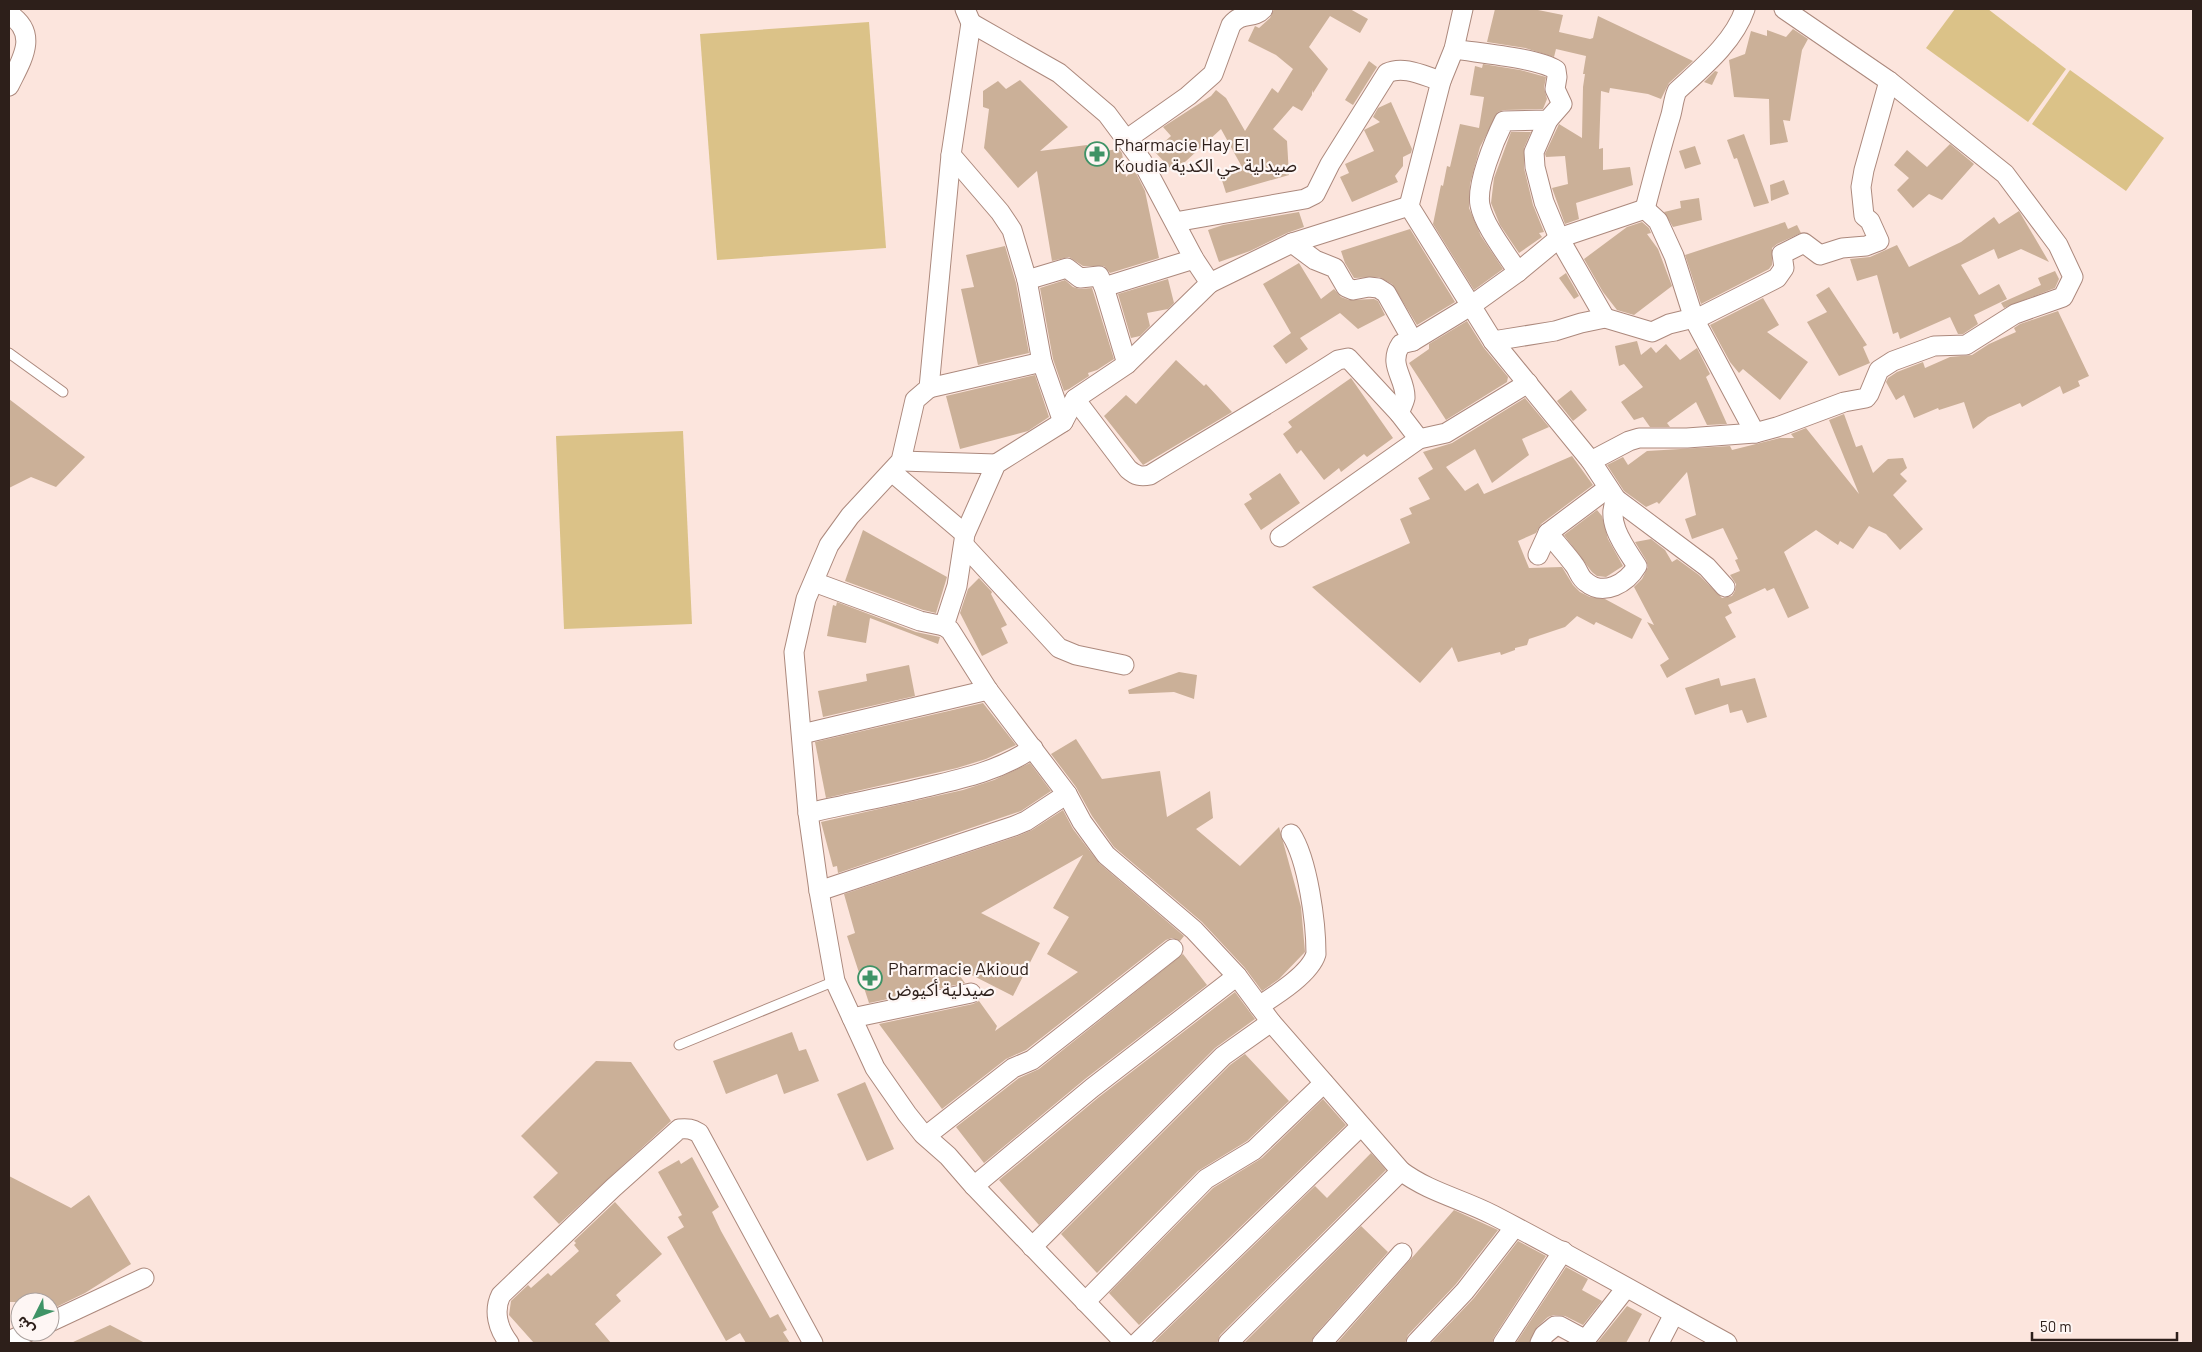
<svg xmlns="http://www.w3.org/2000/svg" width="2202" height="1352" viewBox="0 0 2202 1352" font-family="Barlow,'Noto Sans Arabic',sans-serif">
<rect width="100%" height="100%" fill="#fce5dd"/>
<!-- green -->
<g fill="#dbc288">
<path d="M1955,9H1988L2066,69L2028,122L1926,48Z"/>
<path d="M869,22L886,248L717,260L700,34Z"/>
<path d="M2070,70L2164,138L2126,191L2032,124Z"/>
<path d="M683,431L692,624L564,629L556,436Z"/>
</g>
<!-- building -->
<g fill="#cbb098">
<path d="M1274,9H1350L1368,19L1360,33L1330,16L1309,47L1328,69L1313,93L1312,90V95L1302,111L1293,106L1273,129L1287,141L1289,175L1226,193L1220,174L1242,167L1221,129L1174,172L1154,151L1171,136L1163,127L1211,96L1216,90L1226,98L1245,131L1272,88L1278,93L1293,69L1276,55L1248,41L1255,26L1259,28L1270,18Z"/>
<path d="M1495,9H1533L1563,15L1559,32L1590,39L1593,38L1598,16L1693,61L1669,83L1661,99L1648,94L1610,88L1609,93L1601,91L1599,149L1603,148V170L1630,167L1633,185L1576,203L1579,219L1565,224L1552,188L1568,184L1565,156L1546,157L1545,154L1559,124L1582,138L1583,87L1585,74H1583L1586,56L1556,49L1554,57L1525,48L1487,42Z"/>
<path d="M1793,29L1808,39L1802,50L1790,121L1783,120L1788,142L1770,145L1769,99L1734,97L1729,60L1745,54L1751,31L1767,36V30L1786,37Z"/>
<path d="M1369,61L1377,67L1353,105L1345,100Z"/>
<path d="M1483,64L1520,70L1546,77L1544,88L1547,99L1543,109L1504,110L1498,112L1480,147L1470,184L1469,208L1481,236L1503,269L1474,290L1433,224L1441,185L1443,186L1447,166L1450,167L1460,124L1479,128L1484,97L1470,95L1475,66L1482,68Z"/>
<path d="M1715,71L1718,72L1712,85L1704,82Z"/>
<path d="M1020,80L1068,127L1040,151L1087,145L1088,153L1119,149L1122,153L1126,177L1134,169L1145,191L1159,258L1110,273L1104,266H1083L1069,257L1052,261L1037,171L1018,188L984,148L989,109L983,107V91L998,81L1006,89Z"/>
<path d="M1391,102L1412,149L1411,153L1403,157V166L1395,176L1398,182L1352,202L1340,177L1349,173L1345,164L1374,151L1364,130L1380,122L1373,117L1378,108Z"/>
<path d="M1511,132H1531L1524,148V168L1533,205L1544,232L1539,233L1542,237L1519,253L1500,225L1491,203L1494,178Z"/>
<path d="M1744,134L1769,203L1754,207L1737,158L1734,159L1727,140Z"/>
<path d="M1950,144L1974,164L1942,200L1929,194L1913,208L1897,190L1909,178L1894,165L1907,150L1927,167Z"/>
<path d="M1695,146L1701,164L1685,169L1679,151Z"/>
<path d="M1784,180L1789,194L1771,201L1770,185Z"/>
<path d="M1699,198L1702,220L1673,227L1664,212L1681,208L1680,201Z"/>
<path d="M2019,211L2049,262L2021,249L1998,259L1994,249L1961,265L1979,295L1999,284L2007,299L1974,315L1978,324L1963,334H1958L1950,317L1900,339L1898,332L1893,334L1877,275L1857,281L1850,259L1870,257L1897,245L1909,267L1961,242L1994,217L1999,224Z"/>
<path d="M1299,212L1304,227L1287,233L1250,251L1219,262L1208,230L1223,225Z"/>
<path d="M1642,222L1649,228L1651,233L1647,234L1658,249L1672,286L1634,315L1617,310L1603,292L1584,259L1627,227Z"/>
<path d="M1785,222L1788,229L1797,225L1801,233L1777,244L1772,248V265L1769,269L1701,304L1685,255Z"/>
<path d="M1410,229L1455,302L1417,325L1392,284L1379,277L1354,278L1345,263L1341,251Z"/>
<path d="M1005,246L1016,283L1029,353L978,365L961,289L974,287L966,255Z"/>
<path d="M1299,263L1321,299L1334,289L1341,297L1349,300L1374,299L1378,301L1385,315L1358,329L1340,313L1300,338L1308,349L1286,364L1273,346L1291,333L1263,284Z"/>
<path d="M2055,271L2059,279L2055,288L2004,308L2001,303L2041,285L2038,278Z"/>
<path d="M1566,273L1579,296L1574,299L1559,278Z"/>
<path d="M1168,279L1174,303L1168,309L1147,313L1150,326L1140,336L1131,338L1118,294Z"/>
<path d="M1065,280L1073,287L1080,289L1092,288L1114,359L1097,370L1088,373L1089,376L1069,389L1064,391L1053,359L1040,288Z"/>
<path d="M1829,287L1867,345L1863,347L1870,363L1839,376L1807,322L1827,312L1816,295Z"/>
<path d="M1763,298L1779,325L1767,332L1808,362L1780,400L1743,369L1739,373L1730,362L1710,325Z"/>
<path d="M2058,311L2089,376L2078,381L2080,386L2063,394L2060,386L2022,407L2020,403L1988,417L1973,429L1964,402L1939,410L1938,408L1914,418L1904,395L1896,400L1886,382L1888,378L1897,372L1923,362L1925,368L1950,357L1972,355L1989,344L2016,332L2014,328L2020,324Z"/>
<path d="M1467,321L1484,348L1508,377L1507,382L1446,420L1409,363L1429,349V344Z"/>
<path d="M1637,341L1641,355L1651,347L1656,353L1666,344L1680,360L1697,348L1710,374L1706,377L1727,424L1707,425L1696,402L1667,423L1670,427H1650L1643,417L1634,420L1621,402L1643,387L1624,364L1619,366L1615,346Z"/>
<path d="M1176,360L1204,386L1206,384L1232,412L1143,465L1104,416L1126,395L1136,404Z"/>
<path d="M1035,375L1049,417L1028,431L960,449L946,396Z"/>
<path d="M1351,378L1393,438L1367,457L1364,454L1341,472L1339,468L1324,480L1301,450L1297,454L1283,434L1292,427L1288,422Z"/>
<path d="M1571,390L1587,410L1573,421L1557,401Z"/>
<path d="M1525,398L1549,427L1522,439L1529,455L1492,483L1475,449L1446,467L1465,491L1478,483L1484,494L1572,456L1593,485L1541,524L1536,533L1518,541L1529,568L1562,567L1573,585L1580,592L1590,597L1605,599L1642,619L1632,639L1596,622L1594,625L1577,616L1565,627L1529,639L1527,645L1515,648V650L1501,655L1500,652L1458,662L1452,647L1420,683L1312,587L1410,543L1400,519L1412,514L1409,508L1430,499L1418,478L1433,469L1423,452L1452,443Z"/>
<path d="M9,399L85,457L56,487L31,477L9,488Z"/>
<path d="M1844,414L1856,447L1862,445L1873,473L1888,459L1903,458L1907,468L1900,474L1907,481L1893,495L1923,529L1900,550L1886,534L1869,526L1853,549L1840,541L1838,545L1816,530L1784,552L1809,608L1788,618L1774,588L1767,591L1765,588L1728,605L1732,613L1725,617L1736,637L1667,678L1660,665L1669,659L1647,622L1654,625L1634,587L1642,579L1648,567L1646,560L1635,542L1651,539L1665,550L1672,562L1677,559L1699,575L1722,598L1732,596L1735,591L1736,584L1730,575L1740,571L1735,560L1738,559L1723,528L1692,539L1685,519L1696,515L1687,472L1659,504L1657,502L1646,507L1624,491L1607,465L1623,457L1628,465L1647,451L1730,446L1732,450L1780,438H1794L1791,434L1806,428L1859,494L1829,420Z"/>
<path d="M1280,473L1300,503L1261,530L1244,504L1252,499L1249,494Z"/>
<path d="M1597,510L1602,516L1608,539L1623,566L1606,577L1597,576L1592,572L1564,535Z"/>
<path d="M863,530L947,577L936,613L923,610L845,581Z"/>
<path d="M979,578L992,592L991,594L1007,625L1001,628L1008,643L982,656L960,613L968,589Z"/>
<path d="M837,602L916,632L940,637L938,644L870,618L866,643L827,636L833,605L836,606Z"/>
<path d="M909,665L915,696L823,717L818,691L867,681L866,674Z"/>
<path d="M1179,672L1197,675L1194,699L1174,692L1129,694L1128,690Z"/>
<path d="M1719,678L1721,686L1755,678L1767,717L1747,723L1742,710L1730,713L1728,704L1695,715L1685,688Z"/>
<path d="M983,703L1016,745L986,759L957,768L826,798L815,742Z"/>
<path d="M1076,739L1102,779L1160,771L1167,817L1210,791L1213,818L1196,829L1240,866L1279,827L1301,907L1305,952L1279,979L1262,991L1245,968L1202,922L1114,847L1092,816L1076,787L1051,754Z"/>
<path d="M1030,763L1051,791L1021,811L838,873L837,866L833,867L821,822L963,790L994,780Z"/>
<path d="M1063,810L1073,829L1099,863L1184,936L1180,941L1172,938L1166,940L1026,1050L1006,1059L942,1109L879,1024L973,1004L979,1001L997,1026L995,1031L1078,972L1047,954L1069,917L1053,908L1083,855L981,913L1040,943L1013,996L952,965L965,983L869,1003L847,936L855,933L844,894L1018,836L1032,830Z"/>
<path d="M1183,954L1207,985L1085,1079L984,1163L956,1127L1019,1078L1039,1069Z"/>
<path d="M1235,992L1255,1019L1215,1048L1039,1225L999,1180L1099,1097Z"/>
<path d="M792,1032L799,1051L806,1049L819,1081L784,1094L777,1074L726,1094L713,1061Z"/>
<path d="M1245,1054L1289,1101L1247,1141L1198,1171L1097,1273L1061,1234L1230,1065Z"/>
<path d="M596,1061L631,1062L671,1121L559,1224L533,1197L558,1173L521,1136Z"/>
<path d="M865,1082L894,1149L867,1161L837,1094Z"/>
<path d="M1323,1099L1346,1125L1139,1325L1109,1293L1213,1188L1262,1158Z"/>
<path d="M1371,1153L1386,1170L1220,1335L1217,1343H1158L1155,1341L1315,1186L1327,1198Z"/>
<path d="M692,1157L719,1207L712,1212L721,1231L770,1318L778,1314L787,1330L783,1332L790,1343H746L740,1333L726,1341L667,1237L684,1227L678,1217L682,1215L658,1172L679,1160L681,1164Z"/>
<path d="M9,1176L71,1208L89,1195L131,1264L85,1293L50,1310V1302H9Z"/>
<path d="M615,1202L662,1254L616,1295L621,1301L595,1324L611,1343H534L509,1315L511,1301L528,1285L531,1288L548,1273L551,1276L579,1251L574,1245L576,1243L574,1241Z"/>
<path d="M1454,1210L1498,1230L1456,1284L1408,1335L1405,1343H1337Z"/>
<path d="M1361,1226L1388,1252L1314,1336L1311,1343H1244Z"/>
<path d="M1518,1241L1546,1256L1494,1337L1492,1343H1431L1474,1298Z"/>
<path d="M1566,1267L1588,1279L1582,1290L1602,1301L1583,1325L1565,1316L1554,1315L1548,1317L1537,1327L1529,1343H1516Z"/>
<path d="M1627,1306L1642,1314L1626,1343H1597Z"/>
<path d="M110,1325L145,1343H71Z"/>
</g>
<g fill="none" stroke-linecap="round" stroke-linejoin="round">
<!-- service casing -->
<g stroke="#ac897d" stroke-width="11">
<g id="service">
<path d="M9,353L63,392"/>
<path d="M679,1045L835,981"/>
</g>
</g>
<!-- minor casing -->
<g stroke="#ac897d" stroke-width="21">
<g id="minor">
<path d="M965,9L971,23L951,155L929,388L915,400L901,461L850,516L829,545L806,599L794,652L808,813L819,891L835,981L875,1068L907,1114L923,1134L948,1156L974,1186L1125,1343"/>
<path d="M1463,9L1454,49L1441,81L1409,206L1493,341L1591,461L1616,499L1707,567L1725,587"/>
<path d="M9,14C40,34 21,61 9,86"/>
<path d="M971,23L1059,73L1107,114L1142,161L1194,259L1210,283L1127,364L1075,399L1063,422L996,464L965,534L957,586L944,626L950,630L988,690L1067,794L1082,822L1106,855L1194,930L1237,976L1271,1022L1401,1171C1429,1192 1462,1199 1493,1215C1572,1256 1649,1300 1727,1343"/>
<path d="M1454,49C1478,53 1538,58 1556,70L1557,77L1555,89L1562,104L1548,120L1504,121C1494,141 1476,185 1480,205C1484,226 1506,253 1518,272"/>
<path d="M1548,120L1534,152L1535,167L1544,202L1559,238L1605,318"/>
<path d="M1127,139L1188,96L1213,74L1231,25C1242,11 1253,20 1263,9"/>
<path d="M951,155L1000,212L1012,230L1027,280L1042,362L1063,422"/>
<path d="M1645,209L1658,221L1674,256L1694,319L1755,433"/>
<path d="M1645,209C1653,178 1661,148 1670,118C1673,109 1673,100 1677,91C1702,68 1734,42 1745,9"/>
<path d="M1175,222L1305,199L1315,194L1330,164L1387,73C1404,65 1424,76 1441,81"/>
<path d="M1292,243L1315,260L1335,268L1346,287L1353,290L1369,287L1378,288L1386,293L1413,341"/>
<path d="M1027,280L1067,268L1080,278L1099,276L1104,287L1127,364"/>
<path d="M1210,283L1292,243L1409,206"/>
<path d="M1104,287L1194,259"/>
<path d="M1493,341L1555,331L1581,323L1605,318L1652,332L1669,324L1702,316L1777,278L1784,268L1782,254L1804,243L1820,255L1842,248L1866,246L1879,241L1870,221L1864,216L1861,187L1864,170L1889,81"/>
<path d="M929,388L1042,362"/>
<path d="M1075,399L1128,469C1136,476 1141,477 1150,475C1213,436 1276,400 1338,360L1348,358L1399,413L1419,439"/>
<path d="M1399,413C1401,408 1404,403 1405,398C1406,378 1387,365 1401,344L1413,341L1472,305L1518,272L1559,238L1645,209"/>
<path d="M901,461L996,464"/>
<path d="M1591,461L1629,441L1639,438H1687L1755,433L1777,427L1844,402L1866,398L1869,394L1879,370L1893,361L1934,346L1966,345L2015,314L2063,297L2073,277L2058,245L2005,174L1889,81L1784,9"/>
<path d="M892,472L965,534"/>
<path d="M1548,533C1557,544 1567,555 1575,566C1579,572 1580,578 1586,582C1604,597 1627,583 1637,566C1625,547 1605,522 1616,499"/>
<path d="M1280,537L1419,439L1446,433L1528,383"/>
<path d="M964,545L1059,648L1076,655L1124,665"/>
<path d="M1538,555L1548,533L1608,488"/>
<path d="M814,582L920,621L944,626"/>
<path d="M802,734L988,690"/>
<path d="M808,813C844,805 879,798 914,790C956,780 996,773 1033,748"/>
<path d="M819,891L1014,826L1026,821L1067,794"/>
<path d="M1259,1006C1276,995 1310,974 1316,954C1316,923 1308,860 1291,834"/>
<path d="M852,1018L971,993"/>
<path d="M926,1136L1013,1068L1032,1060L1173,949"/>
<path d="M974,1186L1092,1088L1237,976"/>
<path d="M1032,1247L1223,1056L1271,1022"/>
<path d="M1085,1302L1206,1179L1254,1150L1324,1083"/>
<path d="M50,1322L144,1278"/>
<path d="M9,1341L28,1332"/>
<path d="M509,1343C498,1329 493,1311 501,1295L613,1188L679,1129C688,1128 692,1129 699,1133L813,1343"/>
<path d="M1137,1343L1361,1126"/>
<path d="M1228,1343L1401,1171"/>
<path d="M1322,1343L1402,1253"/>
<path d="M1416,1343L1465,1291L1514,1228"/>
<path d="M1503,1343L1563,1251"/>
<path d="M1540,1343L1544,1335L1555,1326H1560L1586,1340"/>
<path d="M1583,1343L1626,1288"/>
<path d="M1659,1343L1674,1314"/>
</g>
</g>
<!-- service -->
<use href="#service" stroke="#fff" stroke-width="9"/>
<!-- minor -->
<use href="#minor" stroke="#fff" stroke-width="19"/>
</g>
<!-- icons -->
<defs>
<g id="pharmacy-ring" transform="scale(1.25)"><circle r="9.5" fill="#fef6f4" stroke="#3f9366" stroke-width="1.5"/><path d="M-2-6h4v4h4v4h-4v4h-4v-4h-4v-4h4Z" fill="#3f9366"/></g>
</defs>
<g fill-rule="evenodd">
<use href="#pharmacy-ring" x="1097" y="154"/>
<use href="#pharmacy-ring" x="870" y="978"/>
</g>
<g text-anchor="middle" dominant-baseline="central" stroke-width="4.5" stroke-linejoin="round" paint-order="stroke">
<!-- poi labels -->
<g font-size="18" fill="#2d1f1a" stroke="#fef6f4" text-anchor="start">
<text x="1114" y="144">Pharmacie Hay El<tspan x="1114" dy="21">Koudia صيدلية حي الكدية</tspan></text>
<text x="888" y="968">Pharmacie Akioud<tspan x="888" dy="21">صيدلية أكيوض</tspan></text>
</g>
</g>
<!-- border -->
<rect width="2202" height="1352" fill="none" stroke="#2d1f1a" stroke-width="20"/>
<!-- north arrow -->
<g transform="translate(35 1317) rotate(228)"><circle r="24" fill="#fef6f4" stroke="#aaa09d"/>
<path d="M0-4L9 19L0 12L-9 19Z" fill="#3f9366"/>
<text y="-8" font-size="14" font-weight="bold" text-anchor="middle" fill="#2d1f1a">ش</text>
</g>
<!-- scale -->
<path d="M2032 1332v8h145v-8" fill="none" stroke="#2d1f1a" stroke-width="2.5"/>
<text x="2040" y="1332" font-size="15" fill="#2d1f1a" stroke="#fef6f4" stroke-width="4" paint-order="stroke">50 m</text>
</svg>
